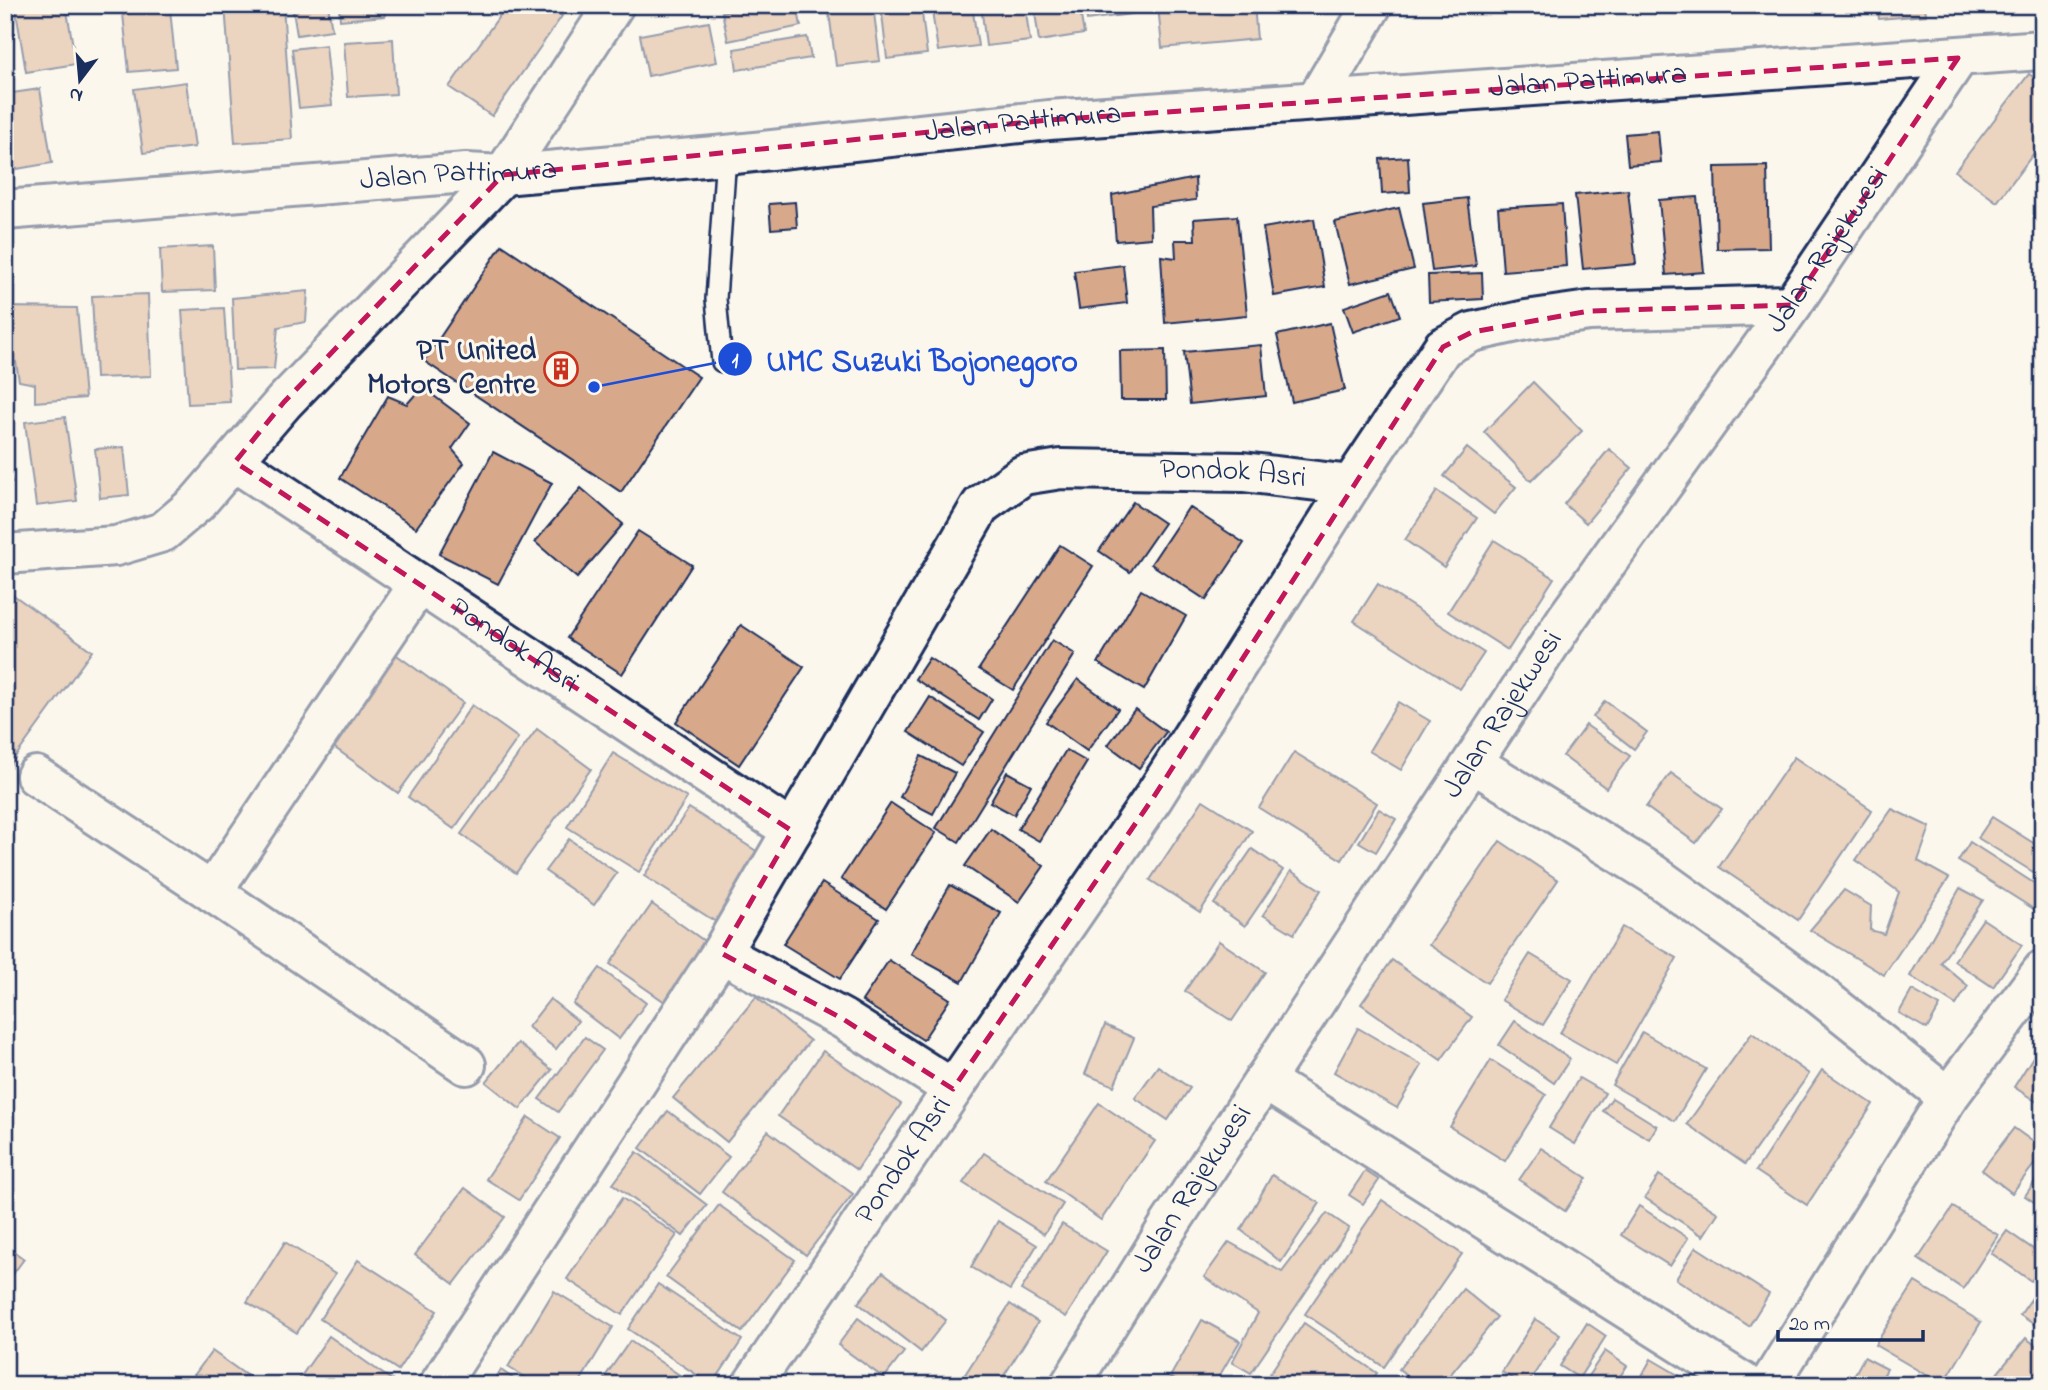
<svg xmlns="http://www.w3.org/2000/svg" width="2048" height="1390" viewBox="0 0 2048 1390" font-family="'Indie Flower',sans-serif">
<rect width="100%" height="100%" fill="#fbf7ec"/>
<filter id="ink" filterUnits="userSpaceOnUse"><feTurbulence type="fractalNoise" baseFrequency=".0143" numOctaves="2"/><feDisplacementMap in="SourceGraphic" scale="14" xChannelSelector="R" yChannelSelector="G"/><feConvolveMatrix kernelMatrix="1 2 1 2 8 2 1 2 1" color-interpolation-filters="sRGB"/></filter>
<g filter="url(#ink)">
<!-- building -->
<g fill="#d7a889" stroke="#1b2f5e" stroke-width="2">
<path d="M15,5H66L76,64L26,72Z"/>
<path d="M225,5H283L292,139L235,143Z"/>
<path d="M292,5H328L332,30L297,35Z"/>
<path d="M339,5H384L385,16L340,20Z"/>
<path d="M507,5H547L562,16L492,116L449,87Z"/>
<path d="M753,5H797L801,26L728,41L722,12Z"/>
<path d="M828,5H873L880,61L836,66Z"/>
<path d="M881,5H921L927,54L887,59Z"/>
<path d="M931,5H972L978,46L938,51Z"/>
<path d="M981,5H1025L1030,41L986,46Z"/>
<path d="M1034,5H1079L1084,34L1039,41Z"/>
<path d="M1085,5H1131L1132,14L1087,20Z"/>
<path d="M1158,5H1254L1257,39L1162,48Z"/>
<path d="M1877,5H1925L1926,15L1879,19Z"/>
<path d="M170,9L176,68L129,72L123,14Z"/>
<path d="M709,22L717,62L648,76L640,35Z"/>
<path d="M807,37L811,58L737,70L734,49Z"/>
<path d="M393,39L396,94L348,97L344,42Z"/>
<path d="M326,45L332,105L299,108L292,49Z"/>
<path d="M2029,74L2043,84V141L1997,202L1955,171Z"/>
<path d="M186,82L195,147L143,153L134,89Z"/>
<path d="M40,89L52,163L5,171V94Z"/>
<path d="M1658,131L1661,162L1628,165L1625,134Z"/>
<path d="M1408,157L1410,192L1382,194L1380,159Z"/>
<path d="M1767,166L1769,248L1717,249L1715,167Z"/>
<path d="M1195,178L1196,200L1150,206L1151,238L1116,241L1112,195Z"/>
<path d="M1628,190L1636,264L1583,269L1575,195Z"/>
<path d="M1697,197L1704,272L1666,275L1659,200Z"/>
<path d="M1467,198L1476,266L1432,271L1423,203Z"/>
<path d="M795,202L797,227L771,229L769,204Z"/>
<path d="M1562,204L1566,266L1503,271L1498,208Z"/>
<path d="M1399,208L1414,269L1350,284L1335,222Z"/>
<path d="M1237,216L1247,315L1165,323L1161,256L1176,258L1175,240H1195L1194,219Z"/>
<path d="M1314,219L1325,287L1274,296L1263,228Z"/>
<path d="M502,245L699,377L621,492L424,361Z"/>
<path d="M213,246L215,290L162,292L160,249Z"/>
<path d="M1123,265L1127,303L1079,309L1074,271Z"/>
<path d="M1482,273L1483,299L1429,302L1428,275Z"/>
<path d="M308,291L306,322L278,327L274,369L235,370L232,298Z"/>
<path d="M1391,291L1400,316L1353,332L1344,307Z"/>
<path d="M148,294L151,376L96,378L92,296Z"/>
<path d="M5,307L77,308L85,398L35,402V384L19,381L16,362L5,367Z"/>
<path d="M224,308L230,402L188,404L182,310Z"/>
<path d="M1330,323L1345,390L1292,402L1277,335Z"/>
<path d="M1261,345L1266,396L1190,404L1184,352Z"/>
<path d="M1165,350L1166,400H1121L1120,351Z"/>
<path d="M1533,382L1582,431L1531,481L1484,432Z"/>
<path d="M422,387L470,423L452,449L464,463L416,528L340,478L388,396L407,404Z"/>
<path d="M65,417L77,501L36,506L25,422Z"/>
<path d="M124,447L129,495L100,498L95,449Z"/>
<path d="M1467,448L1516,487L1494,514L1444,476Z"/>
<path d="M1609,449L1632,468L1586,523L1564,504Z"/>
<path d="M493,452L552,483L498,584L439,554Z"/>
<path d="M5,453L12,483L5,484Z"/>
<path d="M581,488L623,524L577,578L535,542Z"/>
<path d="M1437,491L1477,518L1444,567L1405,540Z"/>
<path d="M1133,502L1164,523L1130,572L1099,551Z"/>
<path d="M1189,507L1244,543L1206,600L1151,564Z"/>
<path d="M638,531L692,565L622,674L567,638Z"/>
<path d="M1494,540L1554,578L1508,650L1448,612Z"/>
<path d="M1060,545L1093,566L1013,690L979,669Z"/>
<path d="M1378,584L1484,653L1460,689L1354,621Z"/>
<path d="M1141,590L1186,616L1144,690L1098,663Z"/>
<path d="M12,594L92,651L5,771V603Z"/>
<path d="M741,625L804,667L739,765L676,722Z"/>
<path d="M1052,640L1075,654L959,842L936,828Z"/>
<path d="M394,653L463,703L398,793L328,743Z"/>
<path d="M929,658L992,699L979,720L915,679Z"/>
<path d="M1078,679L1118,709L1087,751L1046,722Z"/>
<path d="M930,697L984,732L961,766L908,732Z"/>
<path d="M1605,701L1647,732L1634,749L1593,717Z"/>
<path d="M1398,702L1430,721L1401,770L1369,751Z"/>
<path d="M472,705L518,738L454,829L408,797Z"/>
<path d="M1135,709L1166,732L1139,768L1108,745Z"/>
<path d="M1586,725L1630,756L1606,788L1563,756Z"/>
<path d="M537,729L591,769L516,873L461,834Z"/>
<path d="M1066,750L1087,762L1039,841L1018,829Z"/>
<path d="M1294,752L1377,803L1342,860L1259,808Z"/>
<path d="M613,753L687,798L639,872L567,827Z"/>
<path d="M921,756L955,773L933,814L900,797Z"/>
<path d="M1794,757L1872,810L1798,920L1719,867Z"/>
<path d="M1007,772L1031,785L1014,815L990,802Z"/>
<path d="M1671,773L1722,809L1696,843L1646,807Z"/>
<path d="M1203,800L1252,831L1200,912L1150,880Z"/>
<path d="M891,803L936,833L886,909L841,879Z"/>
<path d="M689,808L761,854L716,922L644,876Z"/>
<path d="M1379,809L1396,819L1376,852L1359,842Z"/>
<path d="M1892,809L1930,827L1918,861L1949,878L1884,975L1810,930L1844,890L1871,906L1870,930L1884,934L1899,892L1856,860Z"/>
<path d="M1992,817L2043,849V856L2033,872L1978,838Z"/>
<path d="M991,829L1044,866L1019,902L965,866Z"/>
<path d="M569,839L617,873L594,905L545,871Z"/>
<path d="M1500,841L1558,880L1487,983L1429,945Z"/>
<path d="M1970,842L2043,889V915L1958,861Z"/>
<path d="M1252,849L1283,870L1245,926L1214,904Z"/>
<path d="M1291,871L1321,890L1294,934L1263,915Z"/>
<path d="M822,883L879,919L840,979L783,944Z"/>
<path d="M950,885L1001,913L962,982L911,954Z"/>
<path d="M1960,888L1983,900L1941,963L1968,986L1956,1005L1910,976Z"/>
<path d="M652,904L710,945L668,1004L610,964Z"/>
<path d="M1983,919L2022,945L1993,987L1954,961Z"/>
<path d="M1622,927L1677,958L1616,1065L1560,1033Z"/>
<path d="M1219,941L1265,972L1232,1021L1185,991Z"/>
<path d="M1530,954L1572,979L1543,1025L1501,1000Z"/>
<path d="M889,960L950,999L923,1040L862,1001Z"/>
<path d="M1392,960L1472,1017L1441,1060L1361,1004Z"/>
<path d="M600,968L646,1003L619,1039L573,1004Z"/>
<path d="M1912,990L1940,1006L1927,1029L1899,1013Z"/>
<path d="M756,997L810,1041L727,1142L673,1098Z"/>
<path d="M550,999L578,1021L556,1049L528,1027Z"/>
<path d="M1515,1021L1570,1059L1554,1083L1499,1045Z"/>
<path d="M1105,1025L1134,1038L1114,1086L1085,1074Z"/>
<path d="M1358,1028L1422,1065L1397,1108L1334,1072Z"/>
<path d="M1642,1032L1706,1069L1675,1121L1612,1085Z"/>
<path d="M1752,1033L1809,1074L1745,1164L1687,1124Z"/>
<path d="M585,1037L603,1050L558,1112L539,1099Z"/>
<path d="M2043,1041V1106L2014,1087Z"/>
<path d="M518,1043L552,1070L520,1109L486,1082Z"/>
<path d="M823,1051L901,1104L857,1170L778,1116Z"/>
<path d="M1491,1060L1546,1095L1505,1161L1450,1127Z"/>
<path d="M1158,1066L1190,1088L1168,1120L1135,1098Z"/>
<path d="M1822,1070L1873,1104L1807,1205L1756,1171Z"/>
<path d="M1579,1078L1605,1093L1575,1144L1549,1128Z"/>
<path d="M1612,1098L1657,1126L1649,1139L1603,1111Z"/>
<path d="M1099,1103L1155,1141L1101,1220L1046,1181Z"/>
<path d="M668,1111L729,1157L700,1194L640,1148Z"/>
<path d="M528,1117L560,1138L519,1200L486,1179Z"/>
<path d="M2014,1128L2043,1149V1153L2012,1193L1982,1170Z"/>
<path d="M768,1131L853,1194L806,1255L722,1192Z"/>
<path d="M1541,1148L1587,1178L1565,1211L1519,1180Z"/>
<path d="M637,1152L707,1205L683,1236L613,1184Z"/>
<path d="M984,1153L1063,1204L1044,1234L963,1183Z"/>
<path d="M2043,1169V1208L2025,1196Z"/>
<path d="M1365,1171L1379,1180L1363,1204L1349,1195Z"/>
<path d="M1272,1175L1320,1203L1281,1262L1241,1230Z"/>
<path d="M1659,1175L1718,1213L1703,1236L1645,1198Z"/>
<path d="M465,1188L505,1217L454,1284L415,1255Z"/>
<path d="M622,1198L677,1235L622,1315L567,1279Z"/>
<path d="M1382,1200L1462,1254L1384,1367L1305,1314Z"/>
<path d="M719,1205L795,1260L742,1332L666,1277Z"/>
<path d="M1639,1206L1688,1238L1670,1266L1621,1235Z"/>
<path d="M1953,1207L1998,1235L1963,1289L1918,1259Z"/>
<path d="M1327,1213L1349,1228L1251,1373L1232,1362L1258,1313L1204,1277L1229,1242L1282,1272Z"/>
<path d="M998,1221L1037,1245L1010,1290L971,1267Z"/>
<path d="M1062,1224L1107,1251L1066,1317L1021,1290Z"/>
<path d="M2007,1231L2043,1256V1265L2031,1281L1991,1253Z"/>
<path d="M285,1242L335,1274L297,1333L247,1302Z"/>
<path d="M5,1245L24,1259L5,1285Z"/>
<path d="M1696,1247L1769,1294L1749,1326L1676,1279Z"/>
<path d="M358,1260L437,1311L398,1370L320,1319Z"/>
<path d="M883,1272L946,1320L921,1352L858,1303Z"/>
<path d="M1915,1282L1981,1322L1943,1385L1875,1345Z"/>
<path d="M2043,1282V1325L2041,1329L2020,1315Z"/>
<path d="M658,1284L742,1340L712,1385L628,1329Z"/>
<path d="M1463,1289L1497,1317L1442,1385H1419L1399,1369Z"/>
<path d="M554,1291L613,1327L578,1385H537L508,1367Z"/>
<path d="M1010,1304L1038,1322L998,1385H978L964,1376Z"/>
<path d="M858,1318L904,1352L884,1378L838,1345Z"/>
<path d="M1535,1319L1560,1335L1527,1385H1522L1502,1372Z"/>
<path d="M1202,1320L1240,1341L1214,1385H1184L1170,1377Z"/>
<path d="M1304,1323L1377,1373L1369,1385H1262Z"/>
<path d="M1587,1323L1606,1336L1579,1378L1560,1366Z"/>
<path d="M329,1336L396,1383L395,1385H295Z"/>
<path d="M2026,1338L2043,1351V1385H1988Z"/>
<path d="M630,1341L694,1385H614L604,1378Z"/>
<path d="M212,1351L260,1385H187Z"/>
<path d="M1605,1351L1627,1366L1614,1385H1582Z"/>
<path d="M1864,1357L1887,1369L1878,1385H1849Z"/>
<path d="M1651,1359L1685,1379L1682,1385H1637Z"/>
<path d="M501,1370L522,1385H491Z"/>
</g>
<g fill="none" stroke-linecap="round" stroke-linejoin="round">
<!-- lane casing -->
<g stroke="#1b2f5e" stroke-width="24">
<path id="lane" d="M722,362L716,299L726,155"/>
</g>
<!-- street casing -->
<g stroke="#1b2f5e" stroke-width="44">
<g id="street">
<path d="M1317,99L1372,5"/>
<path id="s1" d="M235,462L792,831"/>
<path d="M5,554L116,546L163,532L197,503L284,402L503,175L614,5"/>
<path d="M419,584L212,892L466,1065"/>
<path d="M1473,763L1653,874L1811,988L1948,1097"/>
<path d="M36,776L212,892"/>
<path d="M1264,1080L1747,1385"/>
<path d="M953,1089L1153,798L1351,485"/>
<path d="M439,1385L721,953"/>
<path id="s2" d="M752,1385L953,1089L843,1019L721,953L981,505L1023,475L1061,469L1243,472L1351,485L1443,347L1472,332L1526,320L1589,311L1792,305"/>
<path id="s3" d="M1070,1385L1168,1227L1567,618L1792,305L1958,58"/>
<path d="M1769,1385L1948,1097L2043,970"/>
</g>
</g>
<!-- secondary casing -->
<g stroke="#1b2f5e" stroke-width="44">
<g id="secondary">
<path id="s4" d="M5,210L466,173L503,175L726,155L1049,120L2043,50"/>
</g>
</g>
<!-- lane -->
<use href="#lane" stroke="#fbf7ec" stroke-width="19"/>
<!-- street -->
<use href="#street" stroke="#fbf7ec" stroke-width="38"/>
<!-- secondary -->
<use href="#secondary" stroke="#fbf7ec" stroke-width="38"/>
</g>
</g>
<!-- marked area -->
<path d="M0 0H2048V1390H0ZM1958,58L1792,305L1589,311L1472,332L1443,347L1153,798L953,1089L843,1019L721,953L792,831L235,462L284,402L503,175L1049,120Z" fill="#fbf7ec" fill-opacity=".55" fill-rule="evenodd"/>
<path fill="none" stroke="#c2185b" stroke-width="5" stroke-dasharray="14 9" stroke-linejoin="round" d="M1958,58L1792,305L1589,311L1472,332L1443,347L1153,798L953,1089L843,1019L721,953L792,831L235,462L284,402L503,175L1049,120Z"/>
<!-- icons -->
<defs>
<g id="building-ring" transform="scale(1.75)"><circle r="9.5" fill="#fbf7ec" stroke="#c8321e" stroke-width="1.5"/><path d="M-4-6H4V6H1V3H-1V6H-4ZM-2.5-4.3h1.7v1.8h-1.7ZM.8-4.3h1.7v1.8H.8ZM-2.5-1h1.7V.8h-1.7ZM.8-1h1.7V.8H.8Z" fill="#c8321e"/></g>
</defs>
<g fill-rule="evenodd">
<use href="#building-ring" x="561" y="369"/>
</g>
<g text-anchor="middle" dominant-baseline="central" stroke-width="6" stroke-linejoin="round" paint-order="stroke">
<!-- street labels -->
<g font-size="30" fill="#1b2f5e" stroke="#fbf7ec">
<text stroke="none"><textPath href="#s4" startOffset="1589">Jalan Pattimura</textPath></text>
<text stroke="none"><textPath href="#s4" startOffset="1022">Jalan Pattimura</textPath></text>
<text stroke="none"><textPath href="#s4" startOffset="455">Jalan Pattimura</textPath></text>
<text stroke="none"><textPath href="#s3" startOffset="1365">Jalan Rajekwesi</textPath></text>
<text stroke="none"><textPath href="#s2" startOffset="1407">Pondok Asri</textPath></text>
<text stroke="none"><textPath href="#s1" startOffset="334">Pondok Asri</textPath></text>
<text stroke="none"><textPath href="#s3" startOffset="798">Jalan Rajekwesi</textPath></text>
<text stroke="none"><textPath href="#s2" startOffset="271">Pondok Asri</textPath></text>
<text stroke="none"><textPath href="#s3" startOffset="231">Jalan Rajekwesi</textPath></text>
</g>
<!-- poi labels -->
<g font-size="30" font-weight="bold" fill="#1b2f5e" stroke="#fbf7ec" text-anchor="end">
<text x="536" y="352">PT United<tspan x="536" dy="34">Motors Centre</tspan></text>
</g>
</g>
<!-- callouts -->
<path fill="none" stroke="#1d4ed8" stroke-width="2.5" d="M594 387L735 359"/>
<g fill="#1d4ed8" stroke="#fbf7ec" stroke-width="2.5">
<circle cx="594" cy="387" r="7"/>
<circle cx="735" cy="359" r="18"/>
</g>
<g font-size="21" text-anchor="middle" font-weight="bold" fill="#fff">
<text x="735" y="367">1</text>
</g>
<g font-size="32" text-anchor="middle" font-weight="bold" fill="#1d4ed8" stroke="#fbf7ec" stroke-width="6" stroke-linejoin="round" paint-order="stroke">
<text x="922" y="371">UMC Suzuki Bojonegoro</text>
</g>
<!-- margin -->
<rect width="2048" height="1390" fill="none" stroke="#fbf7ec" stroke-width="28"/>
<rect x="14" y="14" width="2020" height="1362" fill="none" stroke="#1b2f5e" stroke-width="2.5" filter="url(#ink)"/>
<!-- north arrow -->
<g transform="translate(80 80) rotate(196)" stroke="#fbf7ec" stroke-width="5" paint-order="stroke">
<path d="M0-5L12 26L0 18L-12 26Z" fill="#1b2f5e"/>
<text y="-10" font-size="19" font-weight="bold" text-anchor="middle" fill="#1b2f5e">N</text>
</g>
<!-- scale -->
<path d="M1778 1330v10h145v-10" fill="none" stroke="#1b2f5e" stroke-width="3.5"/>
<text x="1789" y="1330" font-size="21" fill="#1b2f5e" stroke="#fbf7ec" stroke-width="5" paint-order="stroke">20 m</text>
</svg>
